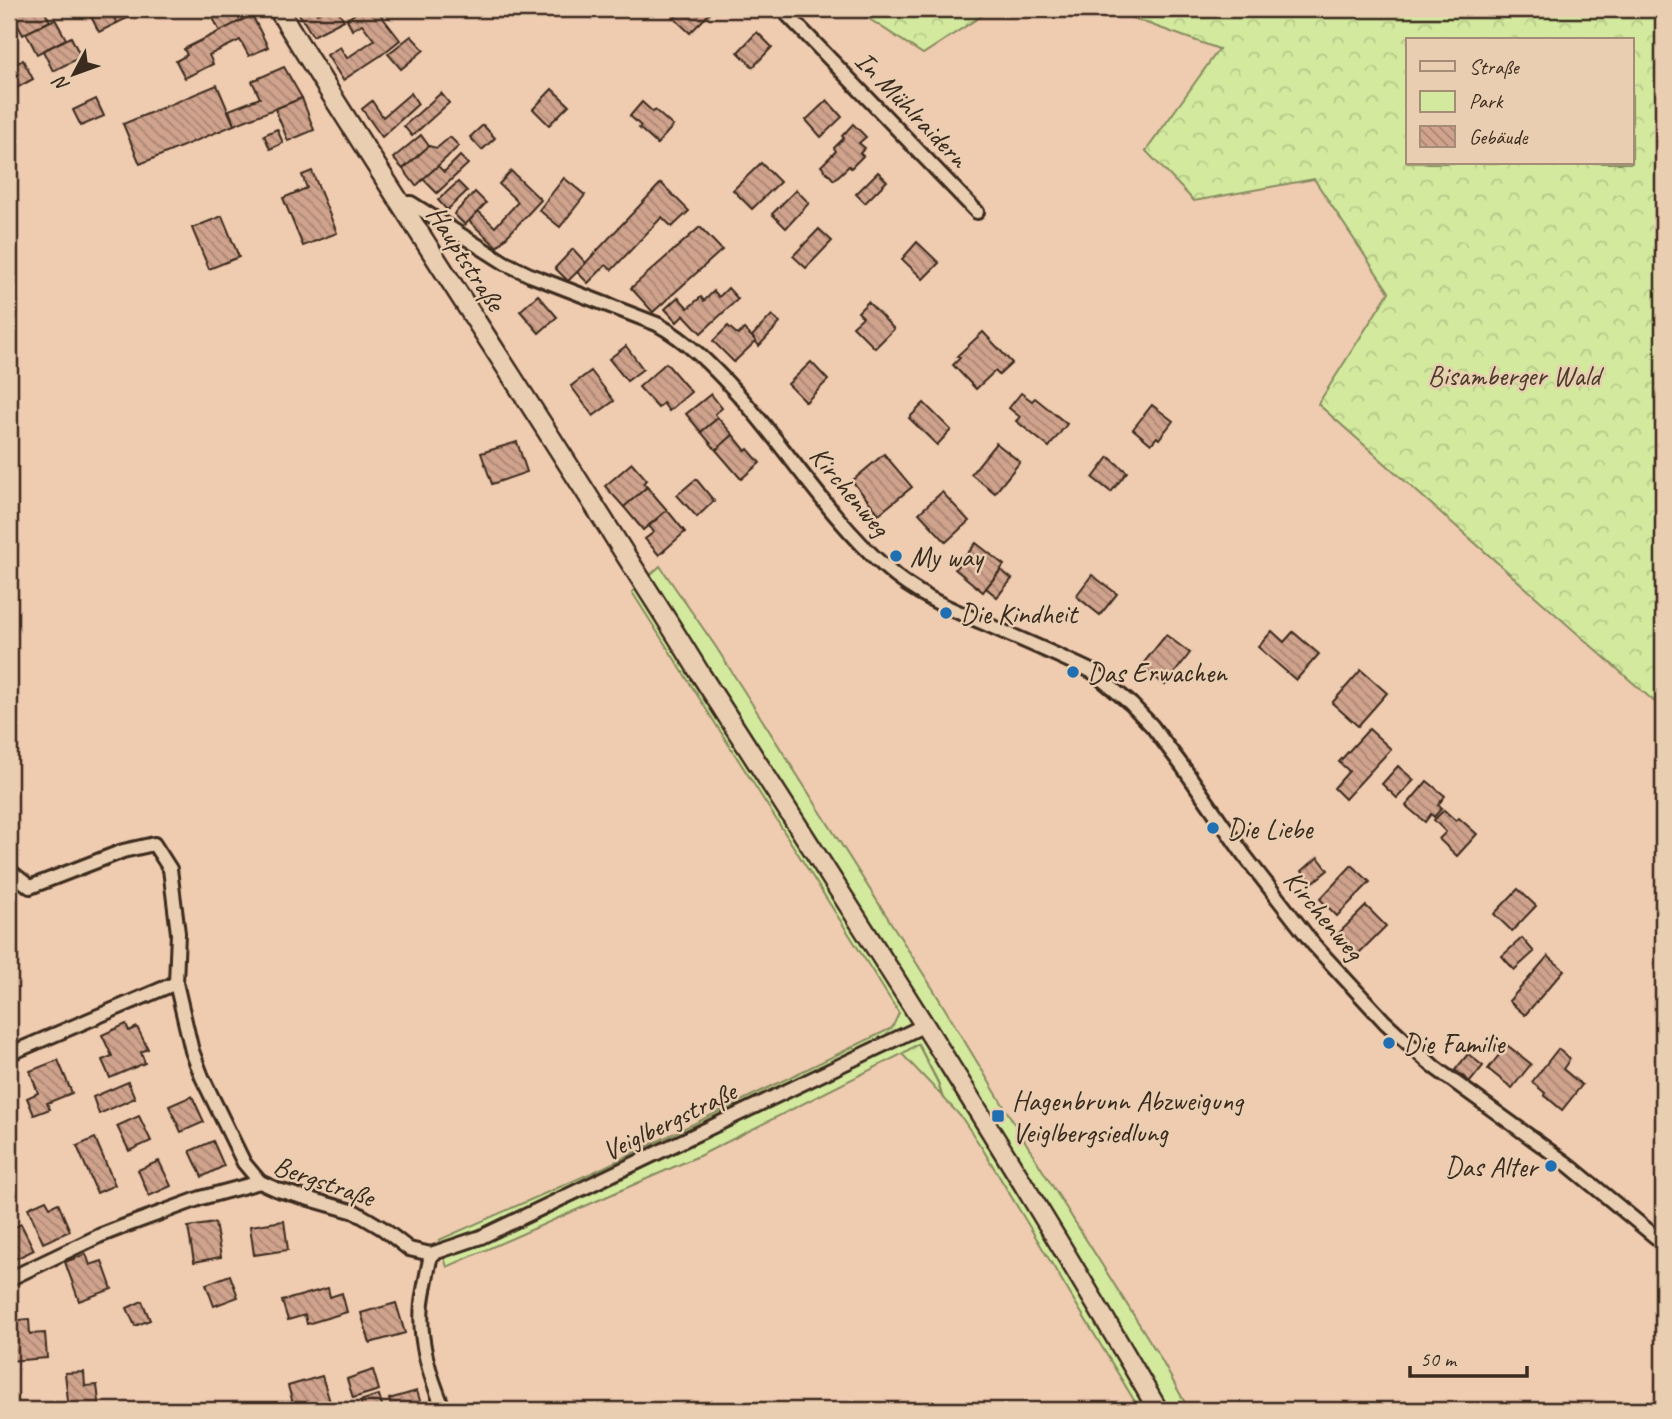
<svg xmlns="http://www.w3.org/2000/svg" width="1672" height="1419" viewBox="0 0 1672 1419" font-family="Caveat,sans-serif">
<defs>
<pattern id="forest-crowns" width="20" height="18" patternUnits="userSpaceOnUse" patternTransform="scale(1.75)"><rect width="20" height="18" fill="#d2e99e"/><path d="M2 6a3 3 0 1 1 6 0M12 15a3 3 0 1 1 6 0" fill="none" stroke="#b5c888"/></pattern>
<pattern id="building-back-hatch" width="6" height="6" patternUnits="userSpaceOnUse" patternTransform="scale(1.75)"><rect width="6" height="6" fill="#d0a38d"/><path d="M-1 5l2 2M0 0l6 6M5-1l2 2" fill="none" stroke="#aa8573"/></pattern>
</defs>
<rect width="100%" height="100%" fill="#efcbb0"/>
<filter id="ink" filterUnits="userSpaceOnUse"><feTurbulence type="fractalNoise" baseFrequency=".0143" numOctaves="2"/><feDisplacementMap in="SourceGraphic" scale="14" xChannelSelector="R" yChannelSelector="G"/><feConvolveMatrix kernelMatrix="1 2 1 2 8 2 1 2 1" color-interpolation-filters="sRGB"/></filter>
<g filter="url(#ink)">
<!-- green -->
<path fill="#d2e99e" stroke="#868a5e" stroke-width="2" d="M660,566L716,647L933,989L1043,1171L1158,1354L1189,1410H1140L982,1148L962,1118L942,1096L938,1082L918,1044L902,1054L701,1155L447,1267L439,1240L596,1171L892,1028L899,1013L632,592Z"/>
<!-- forest -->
<g fill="url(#forest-crowns)" stroke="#868a5e" stroke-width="2" fill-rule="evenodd">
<path d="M854,9H992L923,54Z"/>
<path d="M1107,9H1663V720L1657,704L1318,404L1389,292L1314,179L1194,201L1146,151L1219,49ZM1408,40H1632V163H1408Z"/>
<path d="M918,1044L938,1083L942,1096L902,1054Z"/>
</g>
<!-- building -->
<g fill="url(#building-back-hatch)" stroke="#3b2a1e" stroke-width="2">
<path d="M22,9H43L50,21L23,35L12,14Z"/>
<path d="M87,9H110L117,23L99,32Z"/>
<path d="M110,9H141L142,11L117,23Z"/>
<path d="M212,9H253L256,13L220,32L209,10Z"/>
<path d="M296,9H314L317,14L328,9H337L344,20L313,36Z"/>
<path d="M362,9H376L400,40L380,56L343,80L327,55L340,47L347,58L374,40L362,24L352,30L347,19Z"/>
<path d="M683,9H714L690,33L674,18Z"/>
<path d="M252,15L268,47L249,56L240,40L209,55L213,64L185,78L176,61L187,55L184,49Z"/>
<path d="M55,19L66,39L37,54L26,33Z"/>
<path d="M757,32L772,47L753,67L738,52Z"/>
<path d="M411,36L424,50L401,69L388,54Z"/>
<path d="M71,37L81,57L53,71L43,51Z"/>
<path d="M9,46L17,63L9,67Z"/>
<path d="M23,60L33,79L9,92V67Z"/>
<path d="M284,67L302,98L234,125L229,110L260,98L252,81Z"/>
<path d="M217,85L234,125L140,164L123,124Z"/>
<path d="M552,89L569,105L549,125L533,109Z"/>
<path d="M411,93L418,104L382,137L362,109L372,101L383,117Z"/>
<path d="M441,93L449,103L412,136L404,126Z"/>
<path d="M302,98L314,130L288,141L275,109Z"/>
<path d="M96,99L104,116L81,126L73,110Z"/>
<path d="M827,100L842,117L821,137L806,120Z"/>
<path d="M642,102L653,112L655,110L673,126L657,144L639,128L641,126L630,116Z"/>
<path d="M853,124L866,137L859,143L865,148L860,153L863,156L851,168L849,166L834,180L821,166L836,151L834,148L844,138L842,136Z"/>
<path d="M483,125L495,138L482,150L470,137Z"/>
<path d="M277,129L283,143L270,149L264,135Z"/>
<path d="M421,135L429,146L403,169L393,158Z"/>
<path d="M450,137L459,146L416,186L403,169L429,146L437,148Z"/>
<path d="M460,156L468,164L437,193L423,179L438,166L444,172Z"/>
<path d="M761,163L780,182L752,209L733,190Z"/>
<path d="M312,171L337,233L303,246L283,198L307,188L302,175Z"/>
<path d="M511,171L541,200L497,247L469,221L478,211L495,227L518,202L499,184Z"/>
<path d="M878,172L887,181L865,203L856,194Z"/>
<path d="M564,178L585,195L560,227L539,210Z"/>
<path d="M458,182L467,191L447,210L438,200Z"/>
<path d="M661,183L689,211L672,227L662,217L612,270L606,265L588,283L577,272Z"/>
<path d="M796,190L809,203L786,228L772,214Z"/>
<path d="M475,192L486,203L465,225L454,214Z"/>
<path d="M222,216L239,257L209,269L192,228Z"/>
<path d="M700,227L722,250L653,312L631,288Z"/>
<path d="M819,229L832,241L806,268L793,256Z"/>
<path d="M917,242L939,263L923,279L902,259Z"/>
<path d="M573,249L586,263L568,281L555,268Z"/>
<path d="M728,288L738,299L701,333L684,315L677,322L665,309L678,297L688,308L701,297L704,301L714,291L719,297Z"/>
<path d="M538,295L557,317L539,333L520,311Z"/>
<path d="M868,302L894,329L875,348L853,326L863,317L858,312Z"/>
<path d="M772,315L780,323L759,346L752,336Z"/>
<path d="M728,326L738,335L744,329L756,341L734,362L713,341Z"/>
<path d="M983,332L1012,363L999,375L995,371L976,389L953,365L960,358L957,356Z"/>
<path d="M626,346L643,369L627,381L609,359Z"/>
<path d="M811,362L828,380L806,402L788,384Z"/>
<path d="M666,363L691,392L669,411L663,403L658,408L639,387Z"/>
<path d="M591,371L614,401L593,416L571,386Z"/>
<path d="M1021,393L1032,401L1035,398L1067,424L1049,447L1016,421L1020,417L1009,408Z"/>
<path d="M711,394L722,408L715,414L718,418L701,432L686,414Z"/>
<path d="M924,403L951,430L937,445L909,418Z"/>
<path d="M1152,405L1173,421L1159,439L1157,437L1151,444L1133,429Z"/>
<path d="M718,418L733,435L716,450L701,432Z"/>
<path d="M733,435L746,451L748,449L760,463L741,479L716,450Z"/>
<path d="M517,442L527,472L492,484L481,453Z"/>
<path d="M996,443L1020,462L995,493L971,474Z"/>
<path d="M884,454L912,487L879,514L852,481Z"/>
<path d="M1109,457L1127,472L1111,492L1093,478Z"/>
<path d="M632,463L647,480L643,483L647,487L624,507L605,486Z"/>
<path d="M696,479L714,501L697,517L677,495Z"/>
<path d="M647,487L667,510L643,530L624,507Z"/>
<path d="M942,492L969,521L946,542L919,513Z"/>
<path d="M667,510L685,532L659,555L645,539L654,532L649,526Z"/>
<path d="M976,543L1004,565L983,592L955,569Z"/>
<circle cx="896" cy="557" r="4.5"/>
<path d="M1001,570L1012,579L997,597L986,588Z"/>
<path d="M1092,575L1117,594L1100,615L1076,596Z"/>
<path d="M1272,631L1284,642L1293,632L1319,654L1296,680L1258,647Z"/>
<path d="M1166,635L1190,653L1165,685L1141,666Z"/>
<path d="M1361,670L1387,693L1358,726L1332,703Z"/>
<path d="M1369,729L1391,749L1345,799L1334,788L1349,771L1339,762Z"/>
<path d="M1398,766L1414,780L1397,798L1382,784Z"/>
<path d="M1427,781L1445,796L1438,805L1442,808L1434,817L1431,814L1425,822L1406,806Z"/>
<path d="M1444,810L1456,821L1459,818L1477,834L1457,856L1439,839L1446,832L1434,820Z"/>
<path d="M1318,857L1328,870L1312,883L1302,871Z"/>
<path d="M1352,865L1370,882L1337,916L1320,899Z"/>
<path d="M1518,889L1536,906L1512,931L1494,914Z"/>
<path d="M1366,906L1386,926L1357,955L1337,935Z"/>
<path d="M1522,938L1534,952L1514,970L1502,956Z"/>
<path d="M1548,956L1564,970L1525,1015L1509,1001Z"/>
<path d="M126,1024L129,1031L137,1027L148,1049L141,1052L145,1063L110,1078L102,1060L112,1056L102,1035Z"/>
<path d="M1507,1045L1531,1064L1512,1088L1488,1069Z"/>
<path d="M1558,1049L1570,1059L1563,1069L1582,1085L1562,1110L1544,1095L1545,1093L1532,1082Z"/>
<path d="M1468,1054L1483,1066L1470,1082L1455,1070Z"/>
<path d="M58,1060L72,1093L47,1103L50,1109L34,1115L27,1098L38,1093L30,1071Z"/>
<path d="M128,1082L135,1098L99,1114L93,1097Z"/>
<path d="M192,1096L204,1122L181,1132L169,1106Z"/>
<path d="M139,1116L151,1141L129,1151L117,1126Z"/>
<path d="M95,1138L115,1185L97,1193L77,1146Z"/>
<path d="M213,1141L224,1166L202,1177L190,1151Z"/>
<path d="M159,1161L171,1186L149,1196L138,1170Z"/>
<path d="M46,1200L50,1207L58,1203L70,1231L43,1243L28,1208Z"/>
<path d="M284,1221L288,1250L254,1255L250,1226Z"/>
<path d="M215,1223L221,1257L194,1262L188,1227Z"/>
<path d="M21,1224L34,1250L9,1262V1230Z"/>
<path d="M86,1254L90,1265L102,1261L112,1289L79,1301L65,1262Z"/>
<path d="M230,1275L238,1297L214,1306L206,1284Z"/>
<path d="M328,1288L330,1297L342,1293L347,1312L307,1324L305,1315L288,1320L282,1301Z"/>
<path d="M142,1301L150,1320L135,1326L127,1308Z"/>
<path d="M396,1303L405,1333L370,1343L361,1313Z"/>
<path d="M29,1319L30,1334L45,1333L47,1358L9,1361V1321Z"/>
<path d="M373,1370L379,1390L353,1398L347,1379Z"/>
<path d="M84,1372L85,1386L97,1385L100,1410H69L65,1373Z"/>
<path d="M322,1376L331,1405L314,1410H295L288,1386Z"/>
<path d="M417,1391L423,1410H392L389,1399Z"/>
<path d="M379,1395L383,1408L376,1410H363L360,1401Z"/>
</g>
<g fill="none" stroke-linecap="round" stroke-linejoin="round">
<!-- street casing -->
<g stroke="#3b2a1e" stroke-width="18">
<g id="street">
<path d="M782,9L977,212"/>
<path d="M400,203H411L505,263L530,275L657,324C688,341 713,367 737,393C788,450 828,516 885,567C914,594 950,609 986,624C1022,640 1058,655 1093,672L1131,704L1152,726L1183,767L1244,855L1314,945L1385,1022L1434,1067L1566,1163L1663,1243"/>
<path d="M9,865L10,871L30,887L123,851L154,844L170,869L178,933L176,983L192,1051L202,1077L244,1163L260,1182"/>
<path d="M9,1054L176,983"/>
<path d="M431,1254L481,1237L925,1025"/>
<path d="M431,1254C428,1270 424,1287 422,1303C418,1341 430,1376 444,1410"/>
<path d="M9,1279L99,1236L122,1227L201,1198L260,1182L278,1190L355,1212L382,1228L409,1249L431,1254"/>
</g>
</g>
<!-- secondary casing -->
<g stroke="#3b2a1e" stroke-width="23">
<path id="secondary" d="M278,9C386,185 501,357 611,532C641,580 672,627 701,675C857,918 1014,1161 1158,1410"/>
</g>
<!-- street -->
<use href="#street" stroke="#eaceb1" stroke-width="12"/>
<!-- secondary -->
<use href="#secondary" stroke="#eaceb1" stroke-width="18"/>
</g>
</g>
<!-- markers -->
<g fill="#1f6fb2" stroke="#eaceb1" stroke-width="2.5">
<circle cx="896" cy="556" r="7"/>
<circle cx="946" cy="613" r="7"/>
<circle cx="1073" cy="672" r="7"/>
<circle cx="1213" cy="828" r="7"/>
<circle cx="1389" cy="1043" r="7"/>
<rect x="991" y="1109" width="14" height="14" rx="3.5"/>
<circle cx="1551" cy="1166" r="7"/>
</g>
<g text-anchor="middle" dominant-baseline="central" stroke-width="5" stroke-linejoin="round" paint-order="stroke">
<!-- street labels -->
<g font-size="28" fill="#3b2a1e" stroke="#eaceb1">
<text transform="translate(912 109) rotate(46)">In Mühlraidern</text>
<text transform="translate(466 258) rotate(57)">Hauptstraße</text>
<text transform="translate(850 491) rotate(50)">Kirchenweg</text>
<text transform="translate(1324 915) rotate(50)">Kirchenweg</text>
<text transform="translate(669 1121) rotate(-26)">Veiglbergstraße</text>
<text transform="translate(324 1181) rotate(19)">Bergstraße</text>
</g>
<!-- park labels -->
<g font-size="28" fill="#4a3d2b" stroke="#eaceb1">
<text x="1514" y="375">Bisamberger Wald</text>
</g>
<!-- poi labels -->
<g font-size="28" fill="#3b2a1e" stroke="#eaceb1" text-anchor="start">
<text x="910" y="556">My way</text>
<text x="960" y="613">Die Kindheit</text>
<text x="1087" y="672">Das Erwachen</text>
<text x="1227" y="828">Die Liebe</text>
<text x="1403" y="1043">Die Familie</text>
<text x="1012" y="1100">Hagenbrunn Abzweigung<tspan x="1012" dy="32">Veiglbergsiedlung</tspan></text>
<text x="1537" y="1166" text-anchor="end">Das Alter</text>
</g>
</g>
<!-- margin -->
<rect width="1672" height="1419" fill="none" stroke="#eaceb1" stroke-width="35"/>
<rect x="18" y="18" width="1637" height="1384" fill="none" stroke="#3b2a1e" stroke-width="2.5" filter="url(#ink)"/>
<!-- legend -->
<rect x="1406" y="38" width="228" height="126" fill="#eaceb1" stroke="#a48c76" stroke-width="2"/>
<rect x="1420" y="61" width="35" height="10" fill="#eaceb1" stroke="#a48c76" stroke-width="2"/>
<text x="1469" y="74" font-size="21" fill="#3b2a1e">Straße</text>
<rect x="1420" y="91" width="35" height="21" fill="#d2e99e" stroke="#a48c76" stroke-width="2"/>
<text x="1469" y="108" font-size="21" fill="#3b2a1e">Park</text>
<rect x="1420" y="126" width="35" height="21" fill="url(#building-back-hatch)" stroke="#a48c76" stroke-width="2"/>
<text x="1469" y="144" font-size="21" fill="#3b2a1e">Gebäude</text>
<!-- north arrow -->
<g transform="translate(74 74) rotate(229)" stroke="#eaceb1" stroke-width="5" paint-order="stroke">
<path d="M0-5L12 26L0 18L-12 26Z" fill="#3b2a1e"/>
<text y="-10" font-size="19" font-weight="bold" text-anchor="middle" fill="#3b2a1e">N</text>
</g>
<!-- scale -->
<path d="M1410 1366v10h117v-10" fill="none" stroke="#3b2a1e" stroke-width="3.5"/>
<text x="1420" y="1366" font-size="21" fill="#3b2a1e" stroke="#eaceb1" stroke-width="5" paint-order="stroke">50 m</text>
</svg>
